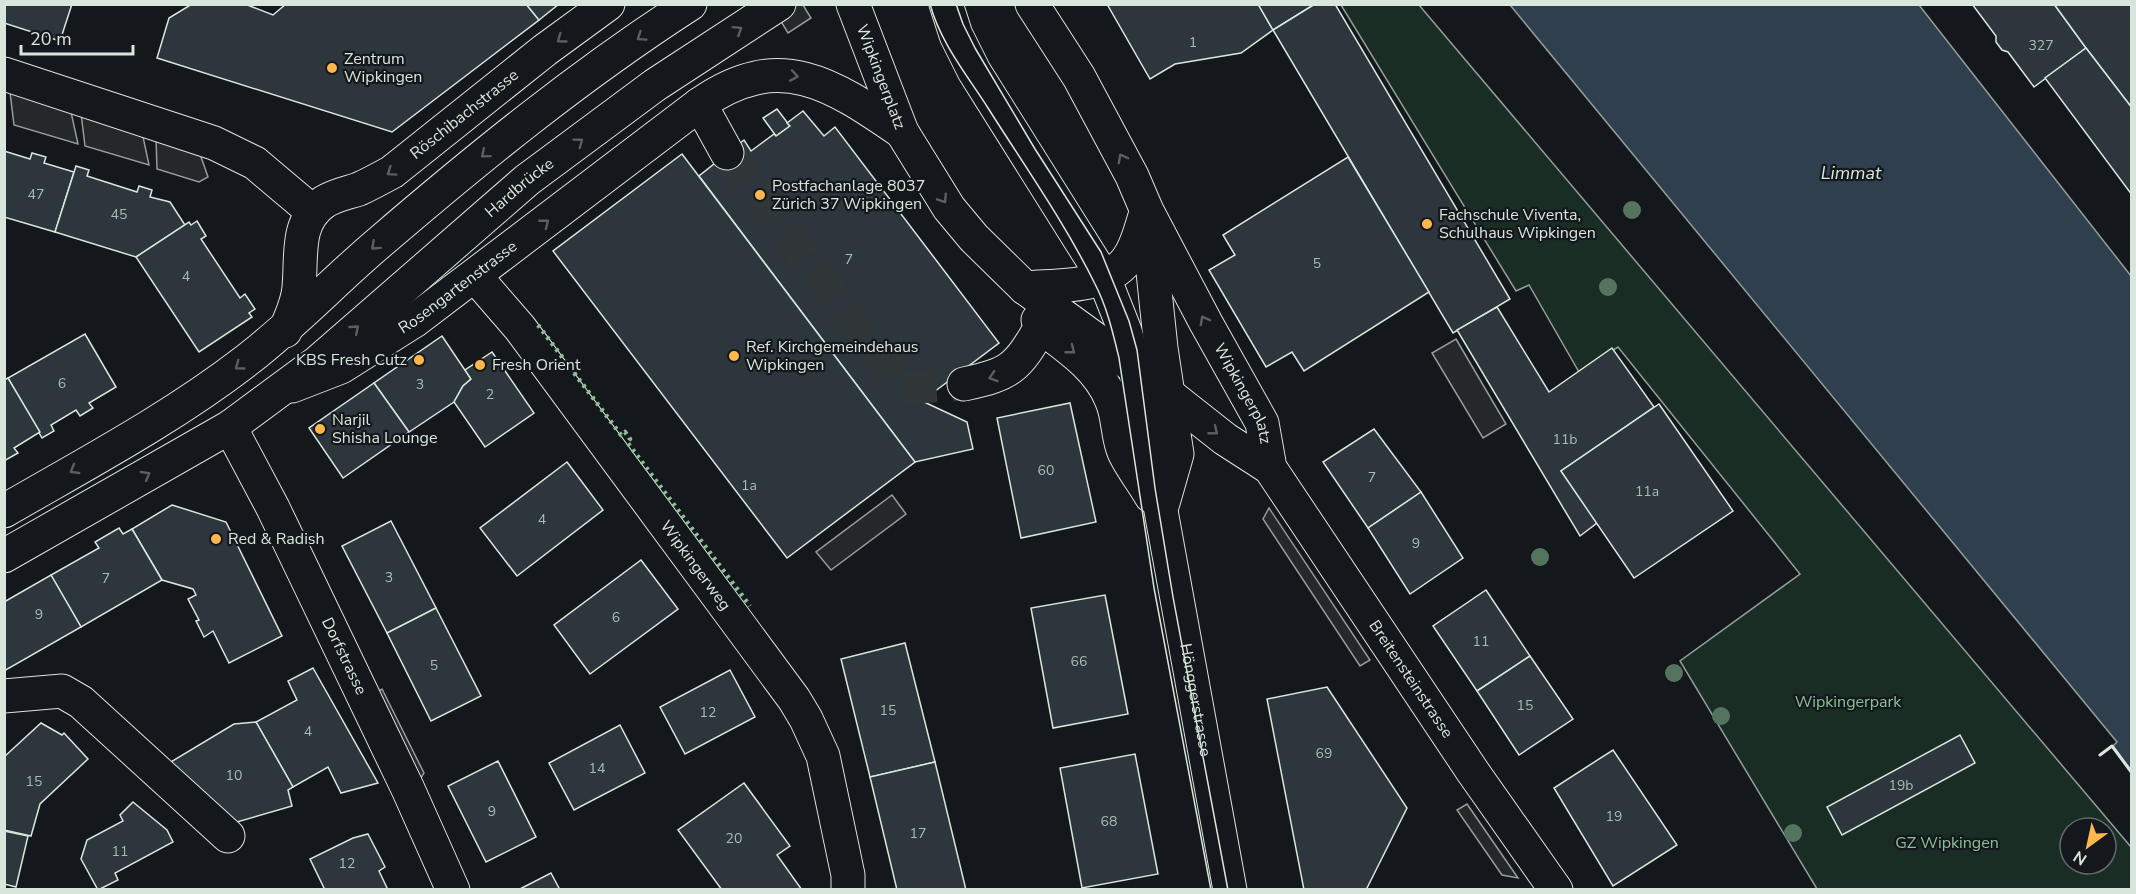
<svg xmlns="http://www.w3.org/2000/svg" width="2136" height="894" viewBox="0 0 2136 894" font-family="'Nunito Sans',sans-serif">
<rect width="100%" height="100%" fill="#14181c"/>
<!-- green -->
<path fill="#1a2d24" stroke="#939e99" stroke-width="1.5" fill-rule="evenodd" d="M1341,5H1419L2131,847V889H1817L1680,661L1800,574L1618,347L1579,372L1529,285L1516,291ZM2070,828H2106V864H2070Z"/>
<!-- parking -->
<g fill="#24282b" stroke="#939e99" stroke-width="1.5">
<path d="M771,5H803L811,18L788,33Z"/>
<path d="M10,92L71,112L78,144L14,125Z"/>
<path d="M81,113L142,132L149,165L85,146Z"/>
<path d="M156,137L199,151L208,177L199,182L157,169Z"/>
<path d="M1456,339L1506,424L1483,438L1432,353Z"/>
<path d="M892,495L906,514L831,570L816,552Z"/>
<path d="M1269,508L1370,660L1360,666L1263,519Z"/>
<path d="M382,689L424,773L417,784L372,695Z"/>
<path d="M1467,804L1518,878L1502,875L1457,810Z"/>
</g>
<!-- water -->
<path fill="#2f3f4d" stroke="#939e99" stroke-width="1.5" d="M1510,5H1919L2131,276V770L2113,746L2117,742Z"/>
<!-- building -->
<g fill="#2c363c" stroke="#d8e6dc" stroke-width="1.5">
<path d="M4,4H72L60,41L4,23Z"/>
<path d="M192,4H245L273,15L286,4H526L539,20L392,132L157,58L169,18Z"/>
<path d="M526,4H559L539,20Z"/>
<path d="M1107,4H1258L1273,30L1241,53L1175,64L1150,79Z"/>
<path d="M1258,4H1315L1273,30Z"/>
<path d="M1315,4H1335L1510,299L1453,333L1273,30Z"/>
<path d="M1972,4H2054L2086,48L2034,87L2008,52L2002,50L1996,42V36Z"/>
<path d="M2054,4H2132V108L2086,48Z"/>
<path d="M2086,48L2132,108V195L2045,78Z"/>
<path d="M777,109L790,126L776,136L763,118Z"/>
<path d="M803,111L824,136L835,127L999,343L922,401L967,422L973,449L915,462L699,176L744,140L751,151L774,134L776,136L790,126L787,123Z"/>
<path d="M4,151L30,159L32,153L46,157L44,163L74,172L55,232L4,217Z"/>
<path d="M682,154L915,462L787,558L553,251Z"/>
<path d="M1348,157L1429,292L1304,371L1292,352L1266,367L1209,270L1235,255L1223,235Z"/>
<path d="M76,166L89,170L87,176L137,192L139,186L152,190L150,197L170,202L185,225L136,257L55,232Z"/>
<path d="M197,221L206,236L201,239L240,298L245,294L255,309L249,313L252,317L199,352L136,257L189,222L191,225Z"/>
<path d="M1497,307L1549,392L1612,348L1654,407L1561,471L1597,523L1580,536L1457,330Z"/>
<path d="M85,334L116,387L89,403L93,408L80,416L76,410L51,425L54,431L42,438L8,378Z"/>
<path d="M442,336L471,379L463,386L454,402L409,432L374,383Z"/>
<path d="M492,352L534,413L485,447L454,402L463,386L471,379L465,370Z"/>
<path d="M8,378L40,432L14,448L18,453L4,461V380Z"/>
<path d="M374,383L409,432L343,478L309,428Z"/>
<path d="M1070,403L1096,522L1021,538L997,418Z"/>
<path d="M1659,404L1733,511L1634,578L1561,471Z"/>
<path d="M1374,429L1421,492L1368,528L1323,462Z"/>
<path d="M567,462L603,510L517,576L480,528Z"/>
<path d="M1421,492L1463,558L1410,594L1368,528Z"/>
<path d="M172,505L226,522L282,636L229,663L213,631L204,637L196,621L199,620L188,599L196,595L193,589L162,580L132,529Z"/>
<path d="M391,521L436,608L387,633L342,546Z"/>
<path d="M119,528L123,534L132,529L162,580L81,627L51,575L99,548L95,542Z"/>
<path d="M641,560L678,609L590,674L554,625Z"/>
<path d="M51,575L81,627L4,671V602Z"/>
<path d="M1486,590L1530,656L1477,691L1433,626Z"/>
<path d="M1105,595L1128,714L1053,728L1031,608Z"/>
<path d="M436,608L481,696L431,721L387,633Z"/>
<path d="M905,643L935,762L870,777L841,659Z"/>
<path d="M1530,656L1573,719L1519,755L1477,691Z"/>
<path d="M313,668L378,783L341,793L328,767L293,787L256,722L297,700L288,681Z"/>
<path d="M730,670L755,717L685,754L660,707Z"/>
<path d="M1327,687L1407,808L1366,890H1304L1267,699Z"/>
<path d="M256,722L293,787L288,790L292,806L237,822L169,763L234,724Z"/>
<path d="M41,723L62,735L64,733L88,759L40,804L31,836L4,830V757Z"/>
<path d="M620,725L645,773L574,810L549,763Z"/>
<path d="M1960,735L1975,763L1842,835L1827,807Z"/>
<path d="M1613,750L1677,845L1613,886L1554,788Z"/>
<path d="M1135,754L1158,874L1082,888L1060,768Z"/>
<path d="M498,761L536,837L486,862L448,786Z"/>
<path d="M935,762L966,890H897L870,777Z"/>
<path d="M744,783L790,846L777,855L802,890H722L678,830Z"/>
<path d="M133,802L167,830L173,842L115,873L118,880L98,890L81,859L87,840L123,821L120,815Z"/>
<path d="M4,831L28,836L16,887L4,884Z"/>
<path d="M368,834L385,867L379,871L388,890H325L310,859L353,838Z"/>
<path d="M551,873L560,890H518Z"/>
</g>
<g fill="none" stroke-linecap="round" stroke-linejoin="round">
<!-- minor-tunnel -->
<path stroke="#313739" stroke-width="33" stroke-dasharray="33 16" stroke-linecap="butt" d="M727,153L903,388L964,384"/>
<!-- minor casing -->
<g stroke="#d8e6dc" stroke-width="35">
<g id="minor">
<path id="s1" d="M853,4L902,132L949,208L974,238L1025,288L1135,368L1225,439L1270,468"/>
<path id="s2" d="M946,4L956,35L974,71L1104,278L1125,331L1135,368L1230,890"/>
<path id="s3" d="M1032,4L1079,77L1132,176L1147,211L1206,323L1262,423L1270,468L1473,772L1556,890"/>
<path d="M4,74L214,143L255,163L313,212"/>
<path d="M700,104L727,153"/>
<path d="M1148,225L1161,348L1177,454L1163,503"/>
<path id="s4" d="M475,276L520,328L794,699L806,719L823,756L848,875V890"/>
<path d="M1025,288C1057,285 1105,289 1127,260C1137,247 1140,231 1145,216"/>
<path d="M1038,320L1041,327C1067,347 1098,367 1111,399C1119,416 1117,436 1124,452C1131,467 1143,482 1151,496"/>
<path id="s5" d="M285,331C291,316 298,303 299,287C302,256 295,222 324,202C335,195 347,193 359,189C370,184 381,178 392,172L545,50L608,4"/>
<path d="M964,384C1011,374 1017,368 1041,327"/>
<path id="s6" d="M292,386L341,367L414,321L700,104C780,48 832,84 902,132"/>
<path id="s7" d="M230,427L273,508L408,789L453,890"/>
<path d="M4,696L62,691L81,702L228,836"/>
</g>
</g>
<!-- major casing -->
<g stroke="#d8e6dc" stroke-width="35">
<g id="major">
<path d="M4,511C87,463 172,418 247,360C294,324 335,280 380,242C479,157 580,75 690,4"/>
<path id="s8" d="M4,556L230,427L318,362L527,180L655,85L779,4"/>
</g>
</g>
<!-- minor -->
<use href="#minor" stroke="#14181c" stroke-width="33"/>
<!-- major -->
<use href="#major" stroke="#14181c" stroke-width="33"/>
<!-- tram -->
<g stroke="#d8e6dc" stroke-width="1.5">
<path d="M930,4C940,42 967,75 988,108C1024,165 1065,223 1095,284C1107,307 1113,333 1119,358L1154,588L1211,890"/>
<path d="M956,4L963,24L975,48L1035,149L1101,252L1129,321L1137,350L1155,488L1173,597L1228,890"/>
</g>
<!-- hedge -->
<path stroke="#8ac095" stroke-width="4.5" stroke-dasharray="3 4.5" stroke-linecap="butt" d="M538,325L621,435L625,432L630,439L627,442L750,606"/>
<!-- fence -->
<path stroke="#d8e6dc" stroke-width="1.5" stroke-dasharray="8 3" stroke-linecap="butt" d="M2100,755L2112,746L2132,773"/>
<!-- wall -->
<path stroke="#d8e6dc" stroke-width="3" d="M2100,755L2112,746L2132,773"/>
</g>
<!-- trees -->
<g fill="#55745f">
<circle cx="1632" cy="210" r="9"/>
<circle cx="1608" cy="287" r="9"/>
<circle cx="1540" cy="557" r="9"/>
<circle cx="1674" cy="673" r="9"/>
<circle cx="1721" cy="716" r="9"/>
<circle cx="1793" cy="833" r="9"/>
</g>
<!-- one-way arrows -->
<defs><path id="oneway-chevron" d="M-2-3.5L2.5 0L-2 3.5" fill="none" stroke-width="1.6" stroke-linecap="round" stroke-linejoin="round" transform="scale(1.5)"/></defs>
<g stroke="#59605f">
<use href="#oneway-chevron" transform="translate(738 30) rotate(-32)"/>
<use href="#oneway-chevron" transform="translate(641 37) rotate(146)"/>
<use href="#oneway-chevron" transform="translate(561 39) rotate(144)"/>
<use href="#oneway-chevron" transform="translate(794 76) rotate(10)"/>
<use href="#oneway-chevron" transform="translate(579 142) rotate(-37)"/>
<use href="#oneway-chevron" transform="translate(485 154) rotate(140)"/>
<use href="#oneway-chevron" transform="translate(1122 158) rotate(-118)"/>
<use href="#oneway-chevron" transform="translate(391 172) rotate(145)"/>
<use href="#oneway-chevron" transform="translate(943 199) rotate(57)"/>
<use href="#oneway-chevron" transform="translate(545 223) rotate(-38)"/>
<use href="#oneway-chevron" transform="translate(375 246) rotate(138)"/>
<use href="#oneway-chevron" transform="translate(1204 320) rotate(-118)"/>
<use href="#oneway-chevron" transform="translate(355 329) rotate(-41)"/>
<use href="#oneway-chevron" transform="translate(1071 350) rotate(38)"/>
<use href="#oneway-chevron" transform="translate(239 366) rotate(144)"/>
<use href="#oneway-chevron" transform="translate(993 377) rotate(162)"/>
<use href="#oneway-chevron" transform="translate(1214 431) rotate(39)"/>
<use href="#oneway-chevron" transform="translate(74 470) rotate(150)"/>
<use href="#oneway-chevron" transform="translate(146 475) rotate(-30)"/>
</g>
<!-- markers -->
<g fill="#ffb74d" stroke="#14181c" stroke-width="2">
<circle cx="332" cy="68" r="6"/>
<circle cx="760" cy="195" r="6"/>
<circle cx="1427" cy="224" r="6"/>
<circle cx="734" cy="356" r="6"/>
<circle cx="419" cy="360" r="6"/>
<circle cx="480" cy="365" r="6"/>
<circle cx="320" cy="429" r="6"/>
<circle cx="216" cy="539" r="6"/>
</g>
<g text-anchor="middle" dominant-baseline="central" stroke-width="4.5" stroke-linejoin="round" paint-order="stroke">
<!-- number labels -->
<g font-size="14" fill="#adbab4">
<text x="1193" y="42">1</text>
<text x="2041" y="45">327</text>
<text x="36" y="194">47</text>
<text x="119" y="214">45</text>
<text x="849" y="259">7</text>
<text x="1317" y="263">5</text>
<text x="186" y="276">4</text>
<text x="62" y="383">6</text>
<text x="420" y="384">3</text>
<text x="490" y="394">2</text>
<text x="1565" y="439">11b</text>
<text x="1046" y="470">60</text>
<text x="1372" y="477">7</text>
<text x="749" y="485">1a</text>
<text x="1647" y="491">11a</text>
<text x="542" y="519">4</text>
<text x="1416" y="543">9</text>
<text x="389" y="577">3</text>
<text x="106" y="578">7</text>
<text x="39" y="614">9</text>
<text x="616" y="617">6</text>
<text x="1481" y="641">11</text>
<text x="1079" y="661">66</text>
<text x="434" y="665">5</text>
<text x="1525" y="705">15</text>
<text x="888" y="710">15</text>
<text x="708" y="712">12</text>
<text x="308" y="731">4</text>
<text x="1324" y="753">69</text>
<text x="597" y="768">14</text>
<text x="234" y="775">10</text>
<text x="34" y="781">15</text>
<text x="1901" y="785">19b</text>
<text x="492" y="811">9</text>
<text x="1614" y="816">19</text>
<text x="1109" y="821">68</text>
<text x="918" y="833">17</text>
<text x="734" y="838">20</text>
<text x="120" y="851">11</text>
<text x="347" y="863">12</text>
</g>
<!-- poi labels -->
<g font-size="16" fill="#d8e6dc" stroke="#14181c" text-anchor="start">
<text x="344" y="59">Zentrum<tspan x="344" dy="18">Wipkingen</tspan></text>
<text x="772" y="186">Postfachanlage 8037<tspan x="772" dy="18">Zürich 37 Wipkingen</tspan></text>
<text x="1439" y="215">Fachschule Viventa,<tspan x="1439" dy="18">Schulhaus Wipkingen</tspan></text>
<text x="746" y="347">Ref. Kirchgemeindehaus<tspan x="746" dy="18">Wipkingen</tspan></text>
<text x="407" y="360" text-anchor="end">KBS Fresh Cutz</text>
<text x="492" y="365">Fresh Orient</text>
<text x="332" y="420">Narjil<tspan x="332" dy="18">Shisha Lounge</tspan></text>
<text x="228" y="539">Red &amp; Radish</text>
</g>
<!-- street labels -->
<g font-size="16" fill="#d8e6dc" stroke="#14181c">
<text stroke="none"><textPath href="#s1" startOffset="78">Wipkingerplatz</textPath></text>
<text stroke="none"><textPath href="#s5" startOffset="306">Röschibachstrasse</textPath></text>
<text stroke="none"><textPath href="#s8" startOffset="636">Hardbrücke</textPath></text>
<text stroke="none"><textPath href="#s6" startOffset="194">Rosengartenstrasse</textPath></text>
<text stroke="none"><textPath href="#s3" startOffset="444">Wipkingerplatz</textPath></text>
<text stroke="none"><textPath href="#s4" startOffset="364">Wipkingerweg</textPath></text>
<text stroke="none"><textPath href="#s7" startOffset="256">Dorfstrasse</textPath></text>
<text stroke="none"><textPath href="#s3" startOffset="778">Breitensteinstrasse</textPath></text>
<text stroke="none"><textPath href="#s2" startOffset="750">Hönggerstrasse</textPath></text>
</g>
<!-- park labels -->
<g font-size="16" fill="#8ac095" stroke="#14181c">
<text x="1848" y="702">Wipkingerpark</text>
<text x="1947" y="843">GZ Wipkingen</text>
</g>
<!-- water labels -->
<g font-size="18" font-style="italic" fill="#d8e6dc" stroke="#14181c">
<text x="1851" y="173">Limmat</text>
</g>
</g>
<!-- border -->
<rect width="2136" height="894" fill="none" stroke="#d8e6dc" stroke-width="12"/>
<!-- north arrow -->
<g transform="translate(2088 846) rotate(213)"><circle r="28" fill="#14181c" stroke="#626a69" stroke-width="1.5"/>
<path d="M0-4.5L10 22L0 15L-10 22Z" fill="#ffb74d"/>
<text y="-9" font-size="16" font-weight="bold" text-anchor="middle" fill="#d8e6dc">N</text>
</g>
<!-- scale -->
<path d="M21 45v9h112v-9" fill="none" stroke="#d8e6dc" stroke-width="3"/>
<text x="30" y="45" font-size="18" fill="#d8e6dc" stroke="#14181c" stroke-width="4.5" paint-order="stroke">20 m</text>
</svg>
